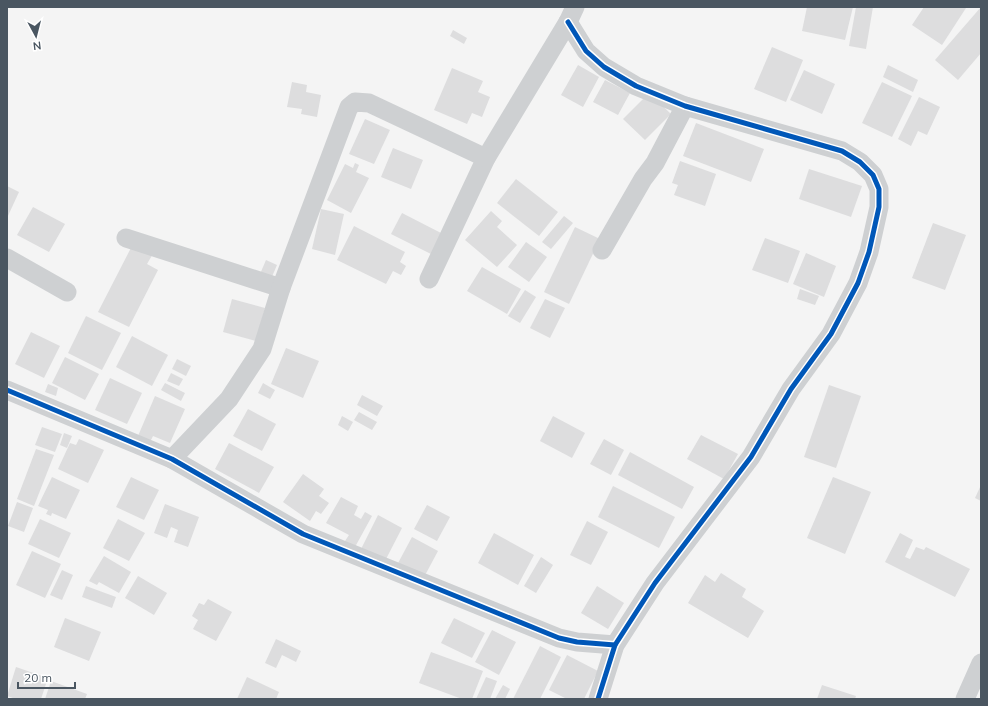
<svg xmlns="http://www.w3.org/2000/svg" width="988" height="706" viewBox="0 0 988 706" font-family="Mulish,sans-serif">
<rect width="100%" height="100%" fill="#f4f4f4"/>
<!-- building -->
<g fill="#ddddde">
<path d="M807,7H853L845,40L802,31Z"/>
<path d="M856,7H873L866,49L849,46Z"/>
<path d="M924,7H965L966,8L942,45L912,25Z"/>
<path d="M981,7V53L958,80L935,60Z"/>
<path d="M453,30L467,38L464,44L450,36Z"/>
<path d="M772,47L803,60L786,102L754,89Z"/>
<path d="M578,65L599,77L583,107L561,95Z"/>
<path d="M888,65L918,80L913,92L883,77Z"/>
<path d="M452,68L483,81L478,92L490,97L482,117L472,113L467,124L434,110Z"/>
<path d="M804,70L835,84L822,114L790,100Z"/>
<path d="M605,80L630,93L618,115L593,102Z"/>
<path d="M292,82L307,85L306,92L321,95L317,117L301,114L302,109L287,107Z"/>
<path d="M882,82L912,96L892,137L862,123Z"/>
<path d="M649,93L671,114L645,140L623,119Z"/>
<path d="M919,97L940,107L927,135L918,131L911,146L898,139Z"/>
<path d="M365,119L390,130L374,164L349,154Z"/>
<path d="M696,123L764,149L751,182L683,156Z"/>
<path d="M393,148L423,160L411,189L381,177Z"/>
<path d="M680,161L716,174L705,206L674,195L678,185L672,183Z"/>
<path d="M355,163L359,165L356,172L369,178L351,213L327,200L345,164L353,168Z"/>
<path d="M809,169L862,186L851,217L799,199Z"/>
<path d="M516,179L558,212L539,236L497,203Z"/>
<path d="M7,186L19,192L7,218Z"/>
<path d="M33,207L65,224L49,252L17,235Z"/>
<path d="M321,209L344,214L335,255L312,249Z"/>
<path d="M491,211L502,221L497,227L517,245L497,267L465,240Z"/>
<path d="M402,213L441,233L431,254L391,234Z"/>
<path d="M564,216L573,223L551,249L542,242Z"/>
<path d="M933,223L966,235L945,290L912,278Z"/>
<path d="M354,226L405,252L400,262L406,266L401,275L393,271L386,284L337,260Z"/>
<path d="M575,227L600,239L569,304L544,292Z"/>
<path d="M765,238L800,251L788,283L752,270Z"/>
<path d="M134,242L154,252L147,264L158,270L129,327L98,312Z"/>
<path d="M526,242L547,257L529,282L508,267Z"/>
<path d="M806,253L836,266L824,297L793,284Z"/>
<path d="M266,260L277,265L271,279L260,274Z"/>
<path d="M482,267L521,289L507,314L467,291Z"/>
<path d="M800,289L819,296L815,305L797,299Z"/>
<path d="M525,290L536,297L520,323L508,316Z"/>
<path d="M232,299L265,308L256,341L223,332Z"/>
<path d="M545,299L565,308L550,338L530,328Z"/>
<path d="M86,316L121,333L102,370L68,353Z"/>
<path d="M31,332L60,346L44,378L15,364Z"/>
<path d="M132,336L168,355L152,386L116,367Z"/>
<path d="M286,348L319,361L303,398L271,384Z"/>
<path d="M65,357L99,374L85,400L52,383Z"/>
<path d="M177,359L191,366L186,376L172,369Z"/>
<path d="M171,373L183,379L179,386L167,381Z"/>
<path d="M110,378L142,393L127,424L95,410Z"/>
<path d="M165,383L185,393L181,401L161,390Z"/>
<path d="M263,383L275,390L270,399L258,393Z"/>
<path d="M48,384L58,388L56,396L45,392Z"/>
<path d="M829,385L861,396L836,468L804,457Z"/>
<path d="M362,395L383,406L377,416L357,405Z"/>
<path d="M155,396L185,409L170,443L153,436L150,442L138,436Z"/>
<path d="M248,409L276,424L262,451L233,436Z"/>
<path d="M359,412L377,422L372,430L354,420Z"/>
<path d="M342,416L353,422L348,431L338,425Z"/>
<path d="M553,416L585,433L572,458L540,441Z"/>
<path d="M42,427L62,434L55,452L35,445Z"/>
<path d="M64,433L72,436L67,448L60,445Z"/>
<path d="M701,435L738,454L724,479L687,459Z"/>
<path d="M79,439L104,450L88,483L58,469L70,443L76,445Z"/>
<path d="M604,439L624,450L611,475L590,464Z"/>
<path d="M229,443L274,467L259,493L215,469Z"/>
<path d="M36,449L54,455L34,506L17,499Z"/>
<path d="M630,452L694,487L682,509L618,475Z"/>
<path d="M303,474L324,489L319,496L329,503L321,514L316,511L310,521L283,502Z"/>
<path d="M52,477L80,490L66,519L52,513L51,516L46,514L48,510L38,506Z"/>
<path d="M131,477L159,490L144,520L116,507Z"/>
<path d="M833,477L871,492L845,554L807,538Z"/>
<path d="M981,485V501L975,498Z"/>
<path d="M613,486L675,517L659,548L598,517Z"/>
<path d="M341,497L358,506L354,515L361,519L365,512L372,516L355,547L345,541L349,535L326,523Z"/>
<path d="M17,502L33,508L24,532L8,526Z"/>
<path d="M165,504L199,517L188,547L174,542L178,530L171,527L167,538L154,533Z"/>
<path d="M427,505L450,517L437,541L414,529Z"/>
<path d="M378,515L402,528L385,561L361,549Z"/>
<path d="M40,519L71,533L59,558L28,544Z"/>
<path d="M118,519L145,533L129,561L103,548Z"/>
<path d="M587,521L608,532L591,565L570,555Z"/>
<path d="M494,533L534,555L518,585L478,563Z"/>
<path d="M900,533L913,540L905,557L910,559L916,547L924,550L926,547L970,569L955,597L885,562Z"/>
<path d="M412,537L438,551L423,579L397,565Z"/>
<path d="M32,551L61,564L45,598L16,585Z"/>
<path d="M104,556L131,572L119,593L99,582L97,585L89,581Z"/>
<path d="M541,557L553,565L536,593L524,586Z"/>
<path d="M62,570L73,575L62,600L50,595Z"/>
<path d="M721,573L746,589L742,597L764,611L748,638L688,603L705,575L715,582Z"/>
<path d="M138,576L167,593L154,615L125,598Z"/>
<path d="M86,586L116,597L112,608L82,597Z"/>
<path d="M597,586L624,603L608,629L581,613Z"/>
<path d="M208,599L232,612L216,641L193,629L198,620L192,616L199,603L204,605Z"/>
<path d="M65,618L101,632L89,661L54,647Z"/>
<path d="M454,618L485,633L472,658L441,643Z"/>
<path d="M492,630L516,642L499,675L475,662Z"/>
<path d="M276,639L301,651L296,662L282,655L276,668L265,663Z"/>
<path d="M540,646L561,657L540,699H513Z"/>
<path d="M431,652L483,671L472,699H462L419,683Z"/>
<path d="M567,655L598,671L584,699H567L549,690Z"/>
<path d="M16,667L48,678L41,699H16L7,696Z"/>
<path d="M247,677L279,692L276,699H237Z"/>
<path d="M486,677L497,681L490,699H476Z"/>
<path d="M51,681L87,694L85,699H45Z"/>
<path d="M503,685L510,689L505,699H495Z"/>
<path d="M822,685L856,696L855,699H817Z"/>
</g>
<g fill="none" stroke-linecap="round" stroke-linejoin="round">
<!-- minor -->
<g stroke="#ced0d2" stroke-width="19">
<path d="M568,22L586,51L604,67L636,86L685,106L842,151L860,162L873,175L879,189V207L869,252L858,283L831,334L791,389L751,457L655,583L615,645L598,699"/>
<path d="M126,238L281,288"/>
<path d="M602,250L643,179L655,163L685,106"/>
<path d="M7,258L67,292"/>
<path d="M429,279L486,158L568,22L575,7"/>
<path d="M7,390L172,459L303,534L559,638L577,642L615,645"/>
<path d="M172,459L229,399L262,349L281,288L349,107L355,102L369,103L486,158"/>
<path d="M965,699L981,663"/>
</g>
<!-- cycleway casing -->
<g stroke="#fff" stroke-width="8">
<g id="cycleway">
<path d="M568,22L586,51L604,67L636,86L685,106L842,151L860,162L873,175L879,189V207L869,252L858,283L831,334L791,389L751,457L655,583L615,645L598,699"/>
<path d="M7,390L172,459L303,534L559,638L577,642L615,645"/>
</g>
</g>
<!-- cycleway -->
<use href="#cycleway" stroke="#0057b8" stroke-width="5"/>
</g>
<!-- border -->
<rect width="988" height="706" fill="none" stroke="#4a5661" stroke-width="16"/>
<!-- north arrow -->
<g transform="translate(36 36) rotate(173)" stroke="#ffffff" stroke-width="3" paint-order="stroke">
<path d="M0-3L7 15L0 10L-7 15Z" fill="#4a5661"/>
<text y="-6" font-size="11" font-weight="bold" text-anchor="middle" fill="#4a5661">N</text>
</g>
<!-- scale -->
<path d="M18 682v6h57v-6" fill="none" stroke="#4a5661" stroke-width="2"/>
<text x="24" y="682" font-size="12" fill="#4a5661" stroke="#ffffff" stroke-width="3" paint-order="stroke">20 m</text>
</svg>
